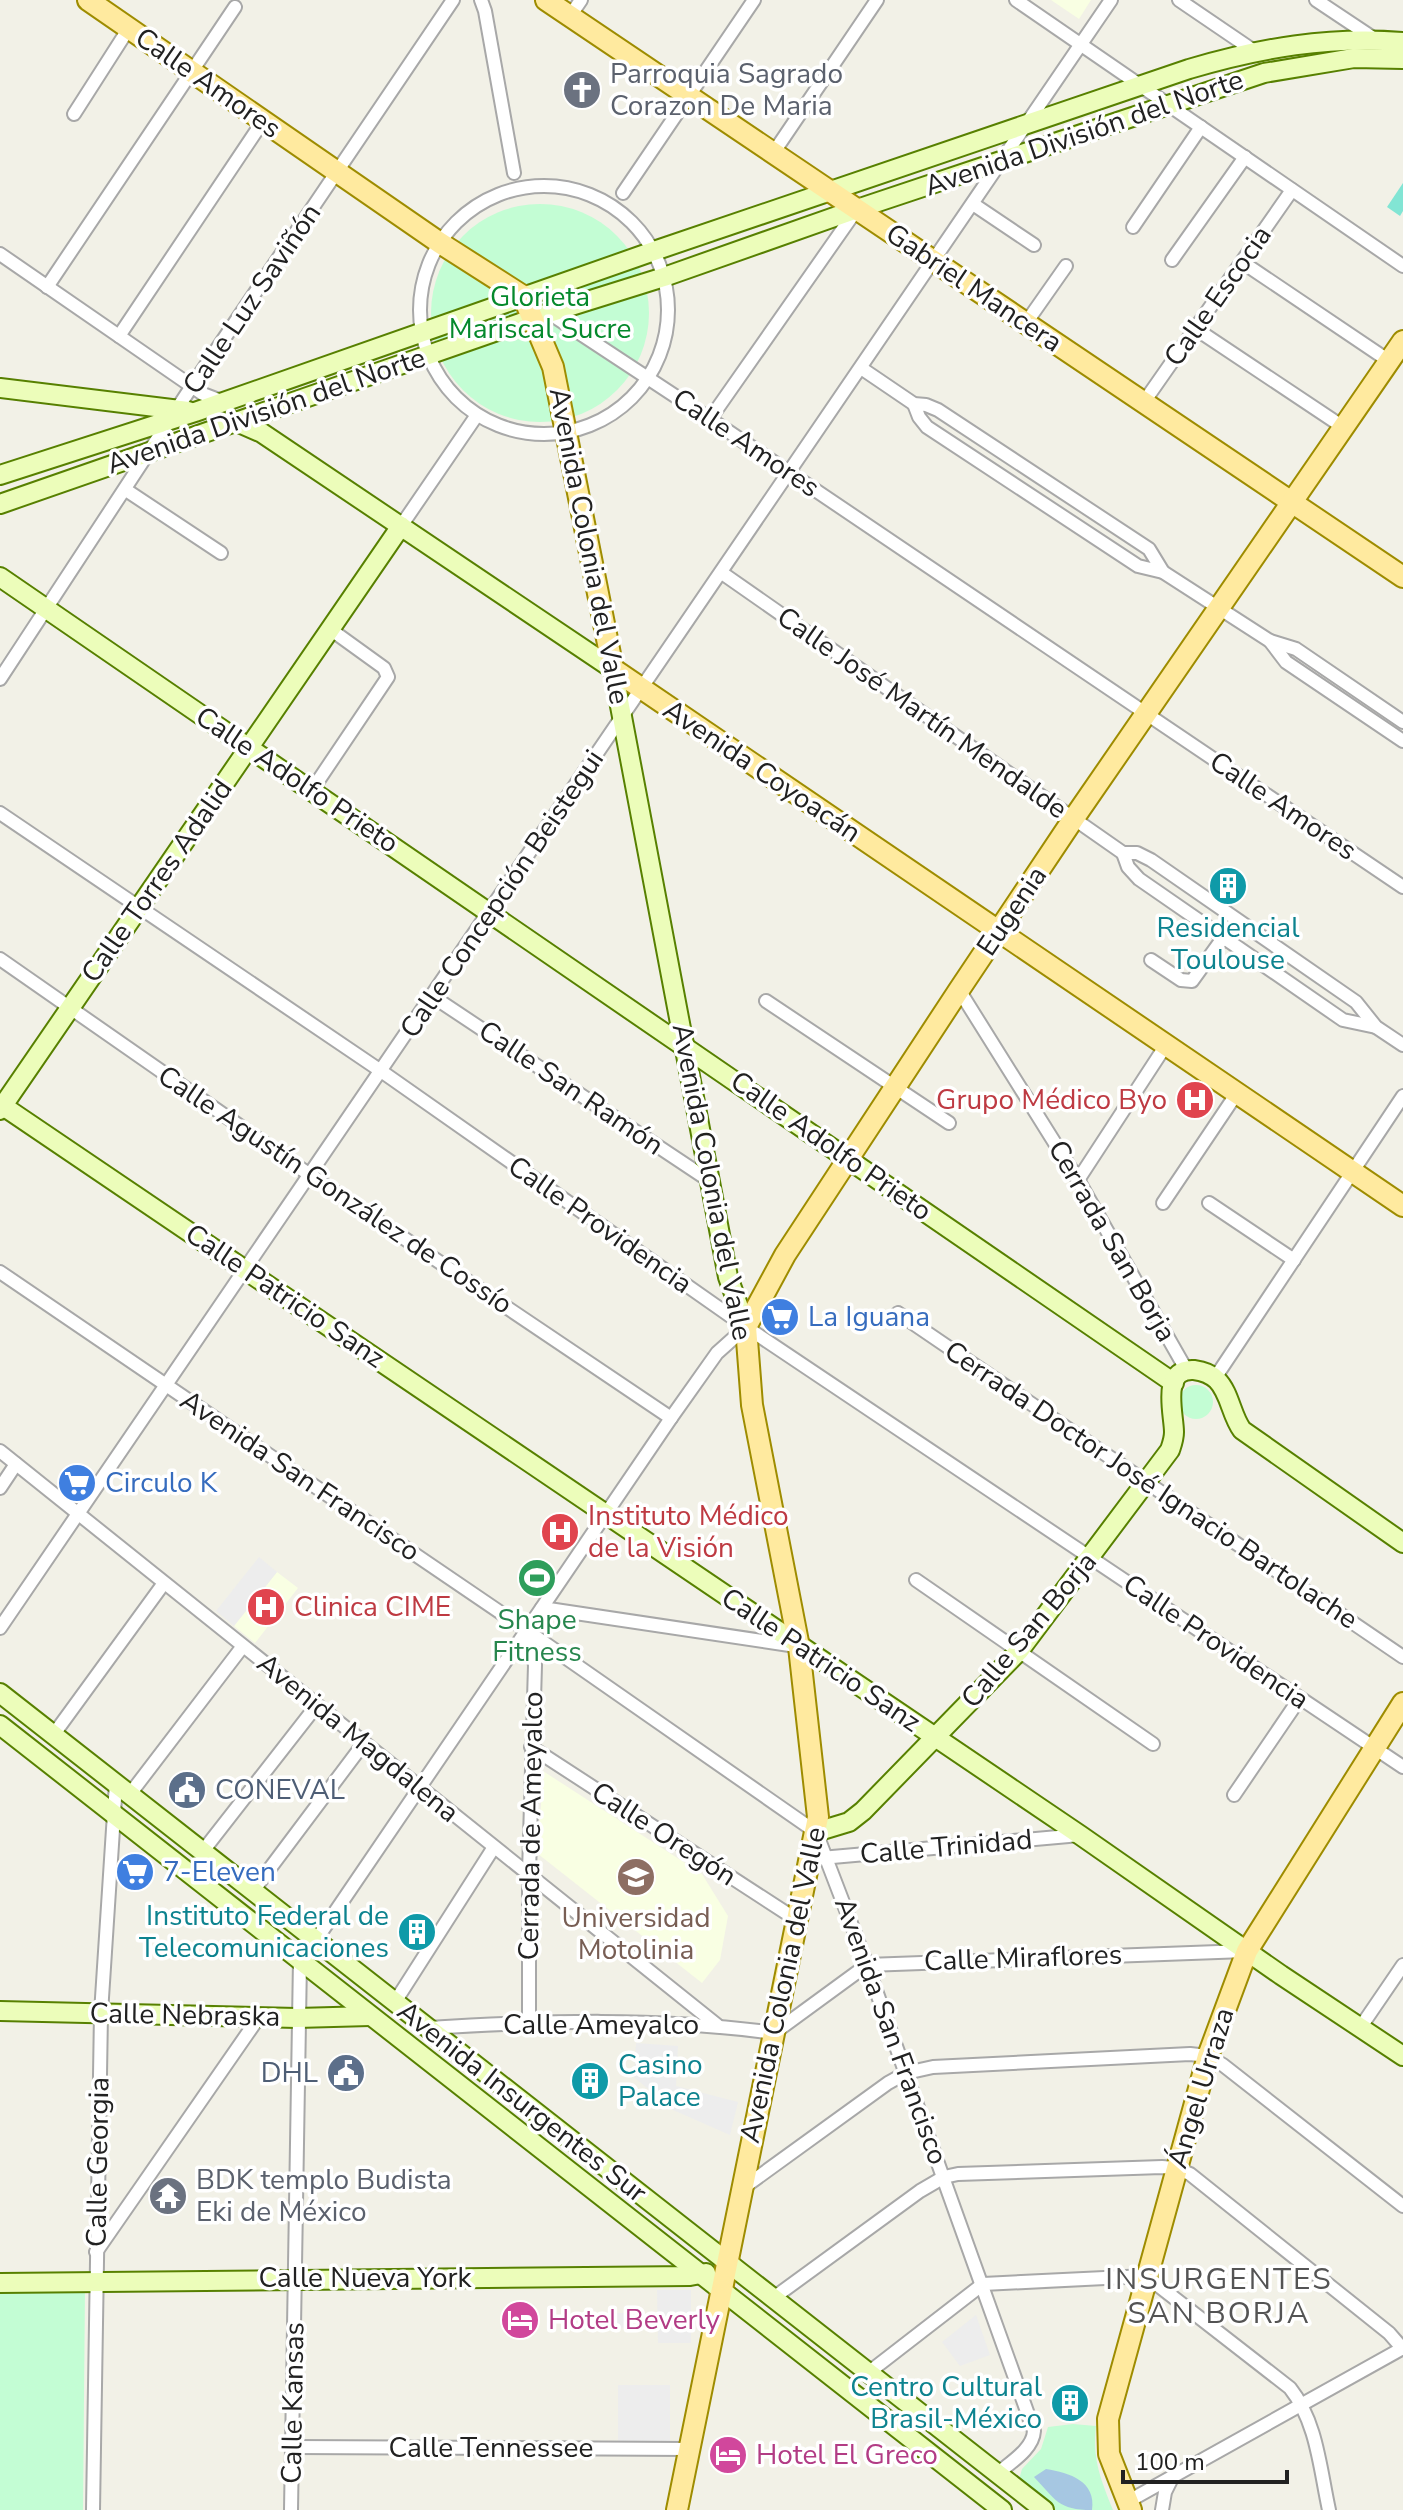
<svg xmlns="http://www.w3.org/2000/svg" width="1403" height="2510" viewBox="0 0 1403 2510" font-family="'Nunito Sans',sans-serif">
<rect width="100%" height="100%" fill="#f2f1e7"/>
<!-- education -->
<g fill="#f9ffe3">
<path d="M1051,0H1091L1079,19Z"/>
<path d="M277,1572L298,1588L255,1643L234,1626Z"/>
<path d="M543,1771L702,1874L728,1916L720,1960L702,1983L538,1854Z"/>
</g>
<!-- park -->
<g fill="#c3fdd4">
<circle cx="540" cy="313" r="109"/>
<circle cx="1196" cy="1402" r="17"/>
<path d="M0,2287L85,2289L83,2510H0Z"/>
<path d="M1073,2424L1096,2426C1092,2459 1101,2480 1113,2510H1055L1018,2483L1022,2469L1041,2449L1048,2427Z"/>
</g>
<!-- pitch -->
<path fill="#82e5d4" d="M1403,183V211L1400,216L1387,207Z"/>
<!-- parking -->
<g fill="#ededed">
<path d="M259,1557L277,1572L234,1626L216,1611Z"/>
<path d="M636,2043L678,2046L676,2086L738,2102L730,2135L673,2110L634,2077Z"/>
<path d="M657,2290H691V2343H658Z"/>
<path d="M633,2312V2327L607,2329L606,2314Z"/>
<path d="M976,2315L990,2355L960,2366L942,2342Z"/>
<rect x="618" y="2385" width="52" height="60"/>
</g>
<!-- water -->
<path fill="#a6c7e2" d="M1046,2469C1070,2473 1096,2481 1092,2510C1058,2510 1056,2500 1034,2477Z"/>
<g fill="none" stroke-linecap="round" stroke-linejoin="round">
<!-- street casing -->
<g stroke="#a8a8a8" stroke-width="16">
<g id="street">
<path d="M481,0L485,11L514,173"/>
<path d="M1016,0L1403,266"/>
<path d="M1179,0L1254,51"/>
<path d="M1316,0L1376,40"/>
<path d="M570,16L581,0"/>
<path d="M74,114L129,28"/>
<path d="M774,152L877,0"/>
<circle cx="544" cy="310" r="124"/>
<path d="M623,193L754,0"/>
<path d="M973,204L1034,245"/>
<path d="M1133,227L1201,127"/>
<path d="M0,254L203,394L224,402"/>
<path d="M1172,260L1245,157"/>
<path d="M1242,262L1389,361"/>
<path d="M47,287L235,7"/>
<path d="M546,311L710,419L1403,887"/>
<path d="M1026,323L1066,266"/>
<path d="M1196,329L1343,427"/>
<path d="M119,336L263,121"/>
<path d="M861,368L914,404L926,405L938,410L1149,549L1163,572"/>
<path d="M1144,402L1292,190"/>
<path d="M914,404L919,417L927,427L1138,566L1163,572L1270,641L1296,649L1403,722"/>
<path d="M710,419L857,209"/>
<path d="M126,490L221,553"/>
<path d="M401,526L477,415"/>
<path d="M722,573L1123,853H1137L1151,860L1356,1002L1376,1027L1403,1045"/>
<path d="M1270,641L1286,662L1403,741"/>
<path d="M0,679L192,386L453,0"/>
<path d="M312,790L388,677L384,668L330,629"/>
<path d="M0,813L381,1071L746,1327L1403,1767"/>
<path d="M1123,853L1128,867L1139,879L1343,1020L1376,1027"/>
<path d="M0,959L310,1175L671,1418"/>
<path d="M1151,960L1181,980L1192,981L1223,938"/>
<path d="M959,990L1078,1180L1187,1371"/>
<path d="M432,996L710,1181"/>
<path d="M766,1001L949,1123"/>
<path d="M1078,1180L1166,1045"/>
<path d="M1163,1203L1237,1093"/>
<path d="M1209,1203L1294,1260"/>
<path d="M0,1272L526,1630L816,1832L864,1957L1034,2431C1033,2449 1011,2462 997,2474"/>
<path d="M898,1313L1403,1657"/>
<path d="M1215,1378L1403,1096"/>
<path d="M0,1451L717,2025"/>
<path d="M0,1488L16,1464"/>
<path d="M916,1580L1153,1744"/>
<path d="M542,1608L796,1646"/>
<path d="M0,1628L1111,0"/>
<path d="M526,1630L535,1665L529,1873V2023"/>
<path d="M54,1734L164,1583"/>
<path d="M531,1747L797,1920"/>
<path d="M130,1794L243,1646"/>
<path d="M1234,1795L1300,1698"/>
<path d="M203,1851L317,1705"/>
<path d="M821,1858L1080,1835"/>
<path d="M253,1891L364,1743"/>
<path d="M316,1940L671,1418L717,1353L746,1327"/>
<path d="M395,2002L494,1847"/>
<path d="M428,2028C542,2021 660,2017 774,2033L867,1965L1245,1951"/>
<path d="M1360,2028L1403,1965"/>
<path d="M743,2188L888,2083L906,2073L933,2067L1190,2054L1208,2056L1223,2065L1403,2206"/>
<path d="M96,2252L259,2017"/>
<path d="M772,2299L920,2191L944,2177L958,2174L1162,2167L1175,2168L1190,2174L1389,2333L1403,2349"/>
<path d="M868,2373L983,2284L1146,2276L1290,2388C1317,2422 1320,2469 1329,2510"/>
<path d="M292,2447L690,2449"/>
<path d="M1127,2502L1403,2348"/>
<path d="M93,2510L101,2013L116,1783"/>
<path d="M291,2510L300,1960"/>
<path d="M1162,2510L1165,2492L1172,2478"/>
</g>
</g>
<!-- secondary casing -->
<g stroke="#578000" stroke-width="22">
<g id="secondary">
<path d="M0,388L188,411"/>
<path d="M232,420L262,433L613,669L728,1277L746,1327"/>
<path d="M0,475L195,412L654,251L1189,69C1260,48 1329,36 1403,42"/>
<path d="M0,504L549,313L664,277L857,209L1264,73L1354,58L1403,59"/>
<path d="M0,577L1174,1383"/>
<path d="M0,1104L1080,1835L1281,1975L1403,2056"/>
<path d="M0,1110L401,526"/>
<path d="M0,1693L1044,2510"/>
<path d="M0,1725L1002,2510"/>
<path d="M816,1832L849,1822L863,1811L1019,1651L1170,1450C1172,1444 1174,1439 1174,1432C1174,1414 1160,1368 1194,1370C1202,1371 1211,1374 1217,1380C1230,1393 1231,1415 1242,1430L1403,1543"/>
<path d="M0,2011L297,2018L370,2016"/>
<path d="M0,2283L690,2276L706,2273"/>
</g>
</g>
<!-- primary casing -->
<g stroke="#9e8c00" stroke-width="24">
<g id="primary">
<path d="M88,0L440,243L523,296L553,367L613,669L1403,1206"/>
<path d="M546,0L1403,577"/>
<path d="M677,2510L818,1817L799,1647L752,1405L746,1327L785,1255L959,990L1074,818L1403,341"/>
<path d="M1131,2510L1109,2454L1108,2419L1208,2056L1247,1951L1403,1703"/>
</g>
</g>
<!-- street -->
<use href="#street" stroke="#fff" stroke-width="12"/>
<!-- secondary -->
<use href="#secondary" stroke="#ecfdba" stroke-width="18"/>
<!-- primary -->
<use href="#primary" stroke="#ffea9f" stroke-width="20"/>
</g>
<!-- icons -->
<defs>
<g id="church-disc" transform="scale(2)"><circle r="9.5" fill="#6b7280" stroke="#fff"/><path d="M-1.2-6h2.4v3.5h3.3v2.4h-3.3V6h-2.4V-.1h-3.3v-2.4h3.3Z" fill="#fff"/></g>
<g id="building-disc" transform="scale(2)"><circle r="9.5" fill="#0f9aa8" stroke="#fff"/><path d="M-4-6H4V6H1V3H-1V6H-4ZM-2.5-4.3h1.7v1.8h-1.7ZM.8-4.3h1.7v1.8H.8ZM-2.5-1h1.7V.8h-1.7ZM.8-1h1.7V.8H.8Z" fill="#fff"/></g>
<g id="hospital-disc" transform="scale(2)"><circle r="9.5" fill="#e0444e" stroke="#fff"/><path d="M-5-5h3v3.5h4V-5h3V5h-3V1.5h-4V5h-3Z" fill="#fff"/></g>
<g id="supermarket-disc" transform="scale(2)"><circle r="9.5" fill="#3f7fe0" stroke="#fff"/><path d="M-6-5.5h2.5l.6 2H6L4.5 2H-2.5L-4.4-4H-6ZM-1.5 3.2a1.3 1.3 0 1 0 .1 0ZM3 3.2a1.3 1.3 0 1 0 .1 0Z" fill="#fff"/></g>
<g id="stadium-disc" transform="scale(2)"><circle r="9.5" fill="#2e9e5b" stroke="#fff"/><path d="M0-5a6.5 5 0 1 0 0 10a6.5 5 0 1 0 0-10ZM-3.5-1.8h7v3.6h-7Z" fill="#fff"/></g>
<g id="civic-disc" transform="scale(2)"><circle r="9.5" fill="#5c6f8a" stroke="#fff"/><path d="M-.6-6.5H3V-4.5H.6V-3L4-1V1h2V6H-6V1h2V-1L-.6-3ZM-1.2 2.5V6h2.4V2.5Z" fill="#fff"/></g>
<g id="school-disc" transform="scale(2)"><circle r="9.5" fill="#8d6e63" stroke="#fff"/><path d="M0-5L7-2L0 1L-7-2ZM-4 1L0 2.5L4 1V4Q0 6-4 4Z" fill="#fff"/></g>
<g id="temple-disc" transform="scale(2)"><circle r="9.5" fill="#6b7280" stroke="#fff"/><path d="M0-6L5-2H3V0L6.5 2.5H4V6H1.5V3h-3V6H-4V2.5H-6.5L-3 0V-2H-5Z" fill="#fff"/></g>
<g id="hotel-disc" transform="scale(2)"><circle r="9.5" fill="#d1479c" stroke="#fff"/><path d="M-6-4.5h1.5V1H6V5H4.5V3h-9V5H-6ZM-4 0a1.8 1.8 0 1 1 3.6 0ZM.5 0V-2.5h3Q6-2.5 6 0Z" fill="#fff"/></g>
</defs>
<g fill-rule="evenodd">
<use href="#church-disc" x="582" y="90"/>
<use href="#building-disc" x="1228" y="886"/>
<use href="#hospital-disc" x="1195" y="1100"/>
<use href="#supermarket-disc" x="780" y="1317"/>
<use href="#supermarket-disc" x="77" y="1483"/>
<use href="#hospital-disc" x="560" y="1532"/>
<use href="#stadium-disc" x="537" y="1578"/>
<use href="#hospital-disc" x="266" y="1607"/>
<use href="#civic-disc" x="187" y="1790"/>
<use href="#supermarket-disc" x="135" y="1872"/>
<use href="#school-disc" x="636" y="1877"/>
<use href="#building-disc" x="417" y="1932"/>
<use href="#civic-disc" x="346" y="2073"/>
<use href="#building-disc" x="590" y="2081"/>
<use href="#temple-disc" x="168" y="2196"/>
<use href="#hotel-disc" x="520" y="2320"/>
<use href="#building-disc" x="1070" y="2403"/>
<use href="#hotel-disc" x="728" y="2455"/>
</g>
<g text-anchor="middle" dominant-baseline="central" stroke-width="7" stroke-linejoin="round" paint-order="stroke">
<!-- worship labels -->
<g font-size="28" fill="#5b616d" stroke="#fff" text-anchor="start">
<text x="610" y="74">Parroquia Sagrado<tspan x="610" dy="32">Corazon De Maria</tspan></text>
<text x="196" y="2180">BDK templo Budista<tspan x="196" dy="32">Eki de México</tspan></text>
</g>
<!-- street labels -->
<g font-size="28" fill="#212121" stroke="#fff">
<text transform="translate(208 83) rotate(35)">Calle Amores</text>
<text transform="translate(1084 133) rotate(-19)">Avenida División del Norte</text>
<text transform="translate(974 288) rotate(34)">Gabriel Mancera</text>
<text transform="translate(1218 296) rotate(-55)">Calle Escocia</text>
<text transform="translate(252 299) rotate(-56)">Calle Luz Saviñón</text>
<text transform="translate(266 411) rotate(-19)">Avenida División del Norte</text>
<text transform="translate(746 443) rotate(34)">Calle Amores</text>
<text transform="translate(589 546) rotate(79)">Avenida Colonia del Valle</text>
<text transform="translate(922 713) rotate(35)">Calle José Martín Mendalde</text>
<text transform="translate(762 771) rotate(34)">Avenida Coyoacán</text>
<text transform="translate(297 780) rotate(34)">Calle Adolfo Prieto</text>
<text transform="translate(1283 806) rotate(34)">Calle Amores</text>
<text transform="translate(157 881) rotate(-55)">Calle Torres Adalid</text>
<text transform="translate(502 894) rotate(-56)">Calle Concepción Beistegui</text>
<text transform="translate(1012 911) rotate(-56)">Eugenia</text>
<text transform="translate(571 1088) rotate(34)">Calle San Ramón</text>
<text transform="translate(831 1146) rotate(35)">Calle Adolfo Prieto</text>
<text transform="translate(712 1182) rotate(79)">Avenida Colonia del Valle</text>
<text transform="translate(335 1190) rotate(34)">Calle Agustín González de Cossío</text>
<text transform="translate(600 1225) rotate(35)">Calle Providencia</text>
<text transform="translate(1112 1241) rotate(60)">Cerrada San Borja</text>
<text transform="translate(285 1296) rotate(34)">Calle Patricio Sanz</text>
<text transform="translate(300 1476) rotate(34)">Avenida San Francisco</text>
<text transform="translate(1151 1485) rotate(34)">Cerrada Doctor José Ignacio Bartolache</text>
<text transform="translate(1029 1630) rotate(-50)">Calle San Borja</text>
<text transform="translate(1216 1642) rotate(34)">Calle Providencia</text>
<text transform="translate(821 1660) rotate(34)">Calle Patricio Sanz</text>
<text transform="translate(358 1738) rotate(39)">Avenida Magdalena</text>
<text transform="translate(531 1826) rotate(-89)">Cerrada de Ameyalco</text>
<text transform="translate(664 1834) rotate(33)">Calle Oregón</text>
<text transform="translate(946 1847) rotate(-5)">Calle Trinidad</text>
<text transform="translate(1023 1958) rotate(-2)">Calle Miraflores</text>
<text transform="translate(783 1985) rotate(-78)">Avenida Colonia del Valle</text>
<text transform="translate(185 2015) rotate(1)">Calle Nebraska</text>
<text x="601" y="2025">Calle Ameyalco</text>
<text transform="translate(891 2031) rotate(70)">Avenida San Francisco</text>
<text transform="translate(1201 2088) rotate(-73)">Ángel Urraza</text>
<text transform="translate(522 2102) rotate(38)">Avenida Insurgentes Sur</text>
<text transform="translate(98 2162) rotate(-89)">Calle Georgia</text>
<text x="365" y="2278">Calle Nueva York</text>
<text transform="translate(293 2403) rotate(-89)">Calle Kansas</text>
<text x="491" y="2448">Calle Tennessee</text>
</g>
<!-- park labels -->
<g font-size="28" fill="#05892c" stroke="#fff">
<text x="540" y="297">Glorieta<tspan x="540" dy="32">Mariscal Sucre</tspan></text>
</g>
<!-- culture labels -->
<g font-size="28" fill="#0d838f" stroke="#fff" text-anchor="end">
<text x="1228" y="928" text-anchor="middle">Residencial<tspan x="1228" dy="32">Toulouse</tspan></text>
<text x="389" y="1916">Instituto Federal de<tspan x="389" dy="32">Telecomunicaciones</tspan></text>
<text x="618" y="2065" text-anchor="start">Casino<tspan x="618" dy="32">Palace</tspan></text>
<text x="1042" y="2387">Centro Cultural<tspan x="1042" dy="32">Brasil-México</tspan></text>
</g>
<!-- health labels -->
<g font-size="28" fill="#be3a42" stroke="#fff" text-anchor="start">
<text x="1167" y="1100" text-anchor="end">Grupo Médico Byo</text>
<text x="588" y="1516">Instituto Médico<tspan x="588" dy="32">de la Visión</tspan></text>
<text x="294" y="1607">Clinica CIME</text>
</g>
<!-- shop labels -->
<g font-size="28" fill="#366cbe" stroke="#fff" text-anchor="start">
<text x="808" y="1317">La Iguana</text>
<text x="105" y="1483">Circulo K</text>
<text x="163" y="1872">7-Eleven</text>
</g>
<!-- leisure labels -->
<g font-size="28" fill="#27864d" stroke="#fff">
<text x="537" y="1620">Shape<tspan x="537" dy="32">Fitness</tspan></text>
</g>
<!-- service labels -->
<g font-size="28" fill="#4e5e75" stroke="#fff" text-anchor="start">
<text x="215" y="1790">CONEVAL</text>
<text x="318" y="2073" text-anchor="end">DHL</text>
</g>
<!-- education labels -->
<g font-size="28" fill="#785e54" stroke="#fff">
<text x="636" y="1918">Universidad<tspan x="636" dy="32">Motolinia</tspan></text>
</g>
<!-- hotel labels -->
<g font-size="28" fill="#b23c85" stroke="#fff" text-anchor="start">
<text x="548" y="2320">Hotel Beverly</text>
<text x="756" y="2455">Hotel El Greco</text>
</g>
<!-- neighbourhood labels -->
<g font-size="30" letter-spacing="2" fill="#545454" stroke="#fff">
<text x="1219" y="2279">INSURGENTES<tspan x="1219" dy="34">SAN BORJA</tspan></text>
</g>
</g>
<!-- scale -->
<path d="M1123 2470v12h164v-12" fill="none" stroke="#212121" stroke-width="4"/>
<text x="1135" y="2470" font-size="24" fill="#212121" stroke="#ffffff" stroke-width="6" paint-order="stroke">100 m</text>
</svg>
